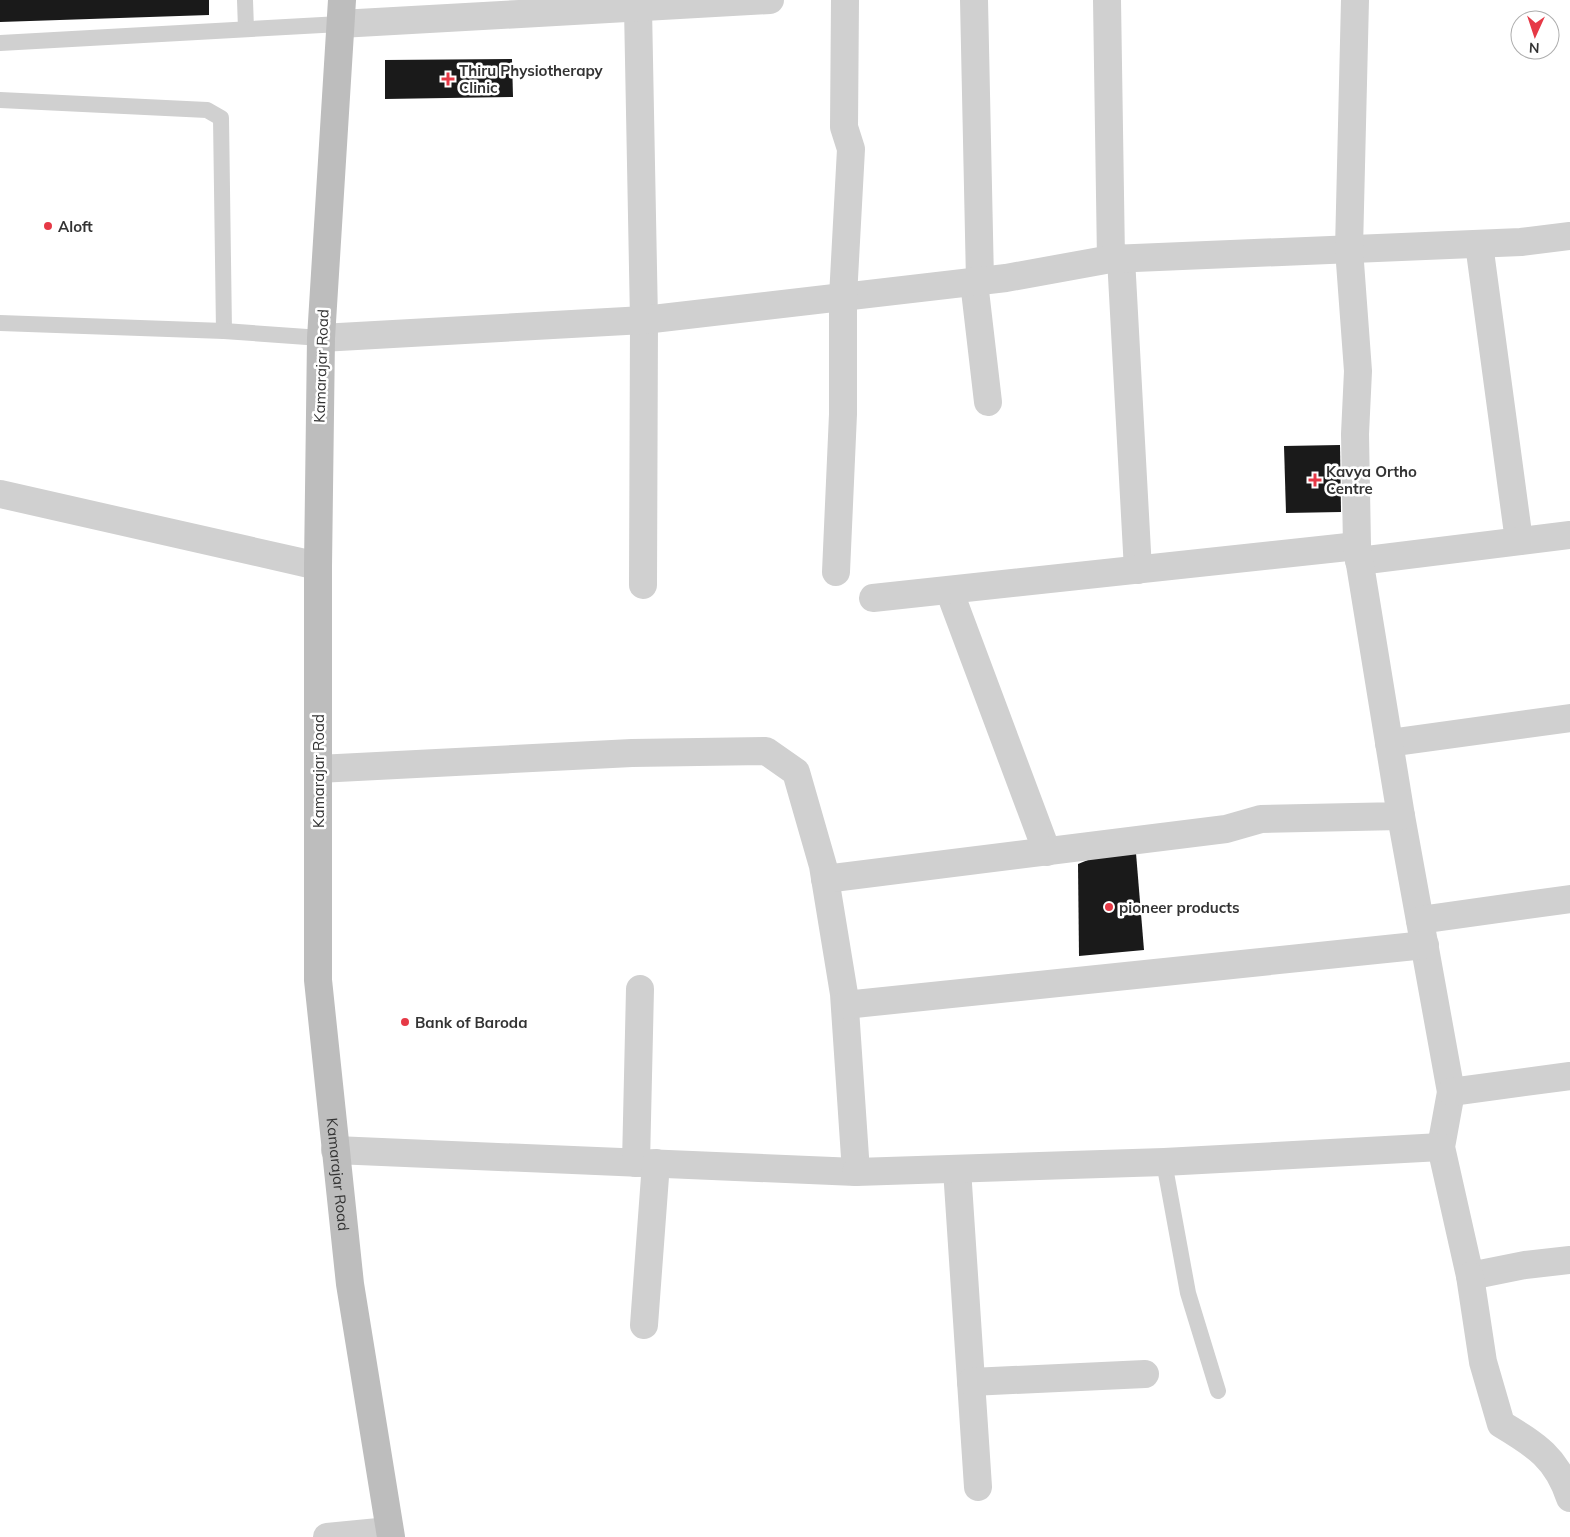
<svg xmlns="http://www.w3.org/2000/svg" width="1570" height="1537" viewBox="0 0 1570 1537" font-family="Mulish,sans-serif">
<rect width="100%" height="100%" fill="#fff"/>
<!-- building -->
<g fill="#1a1a1a">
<path d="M0,0H209V15L0,22Z"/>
<path d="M512,59L513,97L385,99V60Z"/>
<path d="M1340,445L1341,512L1286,513L1284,446Z"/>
<path d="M1135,841L1144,950L1079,956L1078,864Z"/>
</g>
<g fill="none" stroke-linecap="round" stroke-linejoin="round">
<!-- lane -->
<g stroke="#d0d0d0" stroke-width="16">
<path d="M245,0L246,29"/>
<path d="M0,43L340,24"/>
<path d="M0,100L207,110L221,118L224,331"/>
<path d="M0,323L224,331L321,338"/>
<path d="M1164,1162L1188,1293L1218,1391"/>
</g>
<!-- street -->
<g stroke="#d0d0d0" stroke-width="28">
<path d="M974,0L980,281"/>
<path d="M1107,0L1111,259"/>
<path d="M638,8L644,320L643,585"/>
<path d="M340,24L770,0"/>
<path d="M1479,244L1519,541"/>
<path d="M1121,258L1138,570"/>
<path d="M974,282L988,402"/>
<path d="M321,338L644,320L1006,278L1111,259L1521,242L1570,236"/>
<path d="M0,494L318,566"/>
<path d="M1359,561L1570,535"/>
<path d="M836,572L843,414V297L851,149L844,127L845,0"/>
<path d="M949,590L1047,852"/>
<path d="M873,598L1357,546"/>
<path d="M1389,743L1570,718"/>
<path d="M318,769L632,753L766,751L796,772L823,866L844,994L856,1172L335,1150"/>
<path d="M1401,816L1451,1092L1441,1147L1470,1276L1525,1265L1570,1260"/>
<path d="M825,879L1226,829L1261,819L1401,816L1357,546L1355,434L1358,371L1349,249L1355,0"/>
<path d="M1420,920L1570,899"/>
<path d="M845,1005L1425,945"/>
<path d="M1451,1092L1570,1076"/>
<path d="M636,1163L640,989"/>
<path d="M957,1169L978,1487"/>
<path d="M856,1172L1164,1162L1441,1147"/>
<path d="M1470,1276L1483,1362L1501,1424C1536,1445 1557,1458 1570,1498"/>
<path d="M644,1325L656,1163"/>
<path d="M971,1382L1145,1374"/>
<path d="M327,1537L389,1531"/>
</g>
<!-- secondary -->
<path stroke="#bdbdbd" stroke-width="28" id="s1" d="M342,0L321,338L318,566V980L350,1284L391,1537"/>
</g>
<!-- markers -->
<g fill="#e63946" stroke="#fff" stroke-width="2">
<path d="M445.5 71.5h5v5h5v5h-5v5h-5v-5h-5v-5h5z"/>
<circle cx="48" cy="226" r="5"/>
<path d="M1312.5 472.5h5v5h5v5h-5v5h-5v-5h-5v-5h5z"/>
<circle cx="1109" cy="907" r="5"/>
<circle cx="405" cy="1022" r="5"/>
</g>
<g text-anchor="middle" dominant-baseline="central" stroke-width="5" stroke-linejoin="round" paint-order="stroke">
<!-- poi labels -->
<g font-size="15" font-weight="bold" fill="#333" stroke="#fff" text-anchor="start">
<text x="459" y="70">Thiru Physiotherapy<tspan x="459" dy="17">Clinic</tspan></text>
<text x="58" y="226">Aloft</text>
<text x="1326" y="471">Kavya Ortho<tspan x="1326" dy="17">Centre</tspan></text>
<text x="1119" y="907">pioneer products</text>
<text x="415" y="1022">Bank of Baroda</text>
</g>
<!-- street labels -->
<g font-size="15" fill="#333" stroke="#fff">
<text transform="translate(321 366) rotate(-88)">Kamarajar Road</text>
<text transform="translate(318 771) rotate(-90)">Kamarajar Road</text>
<text stroke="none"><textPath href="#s1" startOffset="1176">Kamarajar Road</textPath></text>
</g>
</g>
<!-- north arrow -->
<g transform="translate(1535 35) rotate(183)"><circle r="24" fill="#ffffff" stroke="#adadad"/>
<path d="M0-4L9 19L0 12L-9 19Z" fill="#e63946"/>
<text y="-8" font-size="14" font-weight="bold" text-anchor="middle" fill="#333333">N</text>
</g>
</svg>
